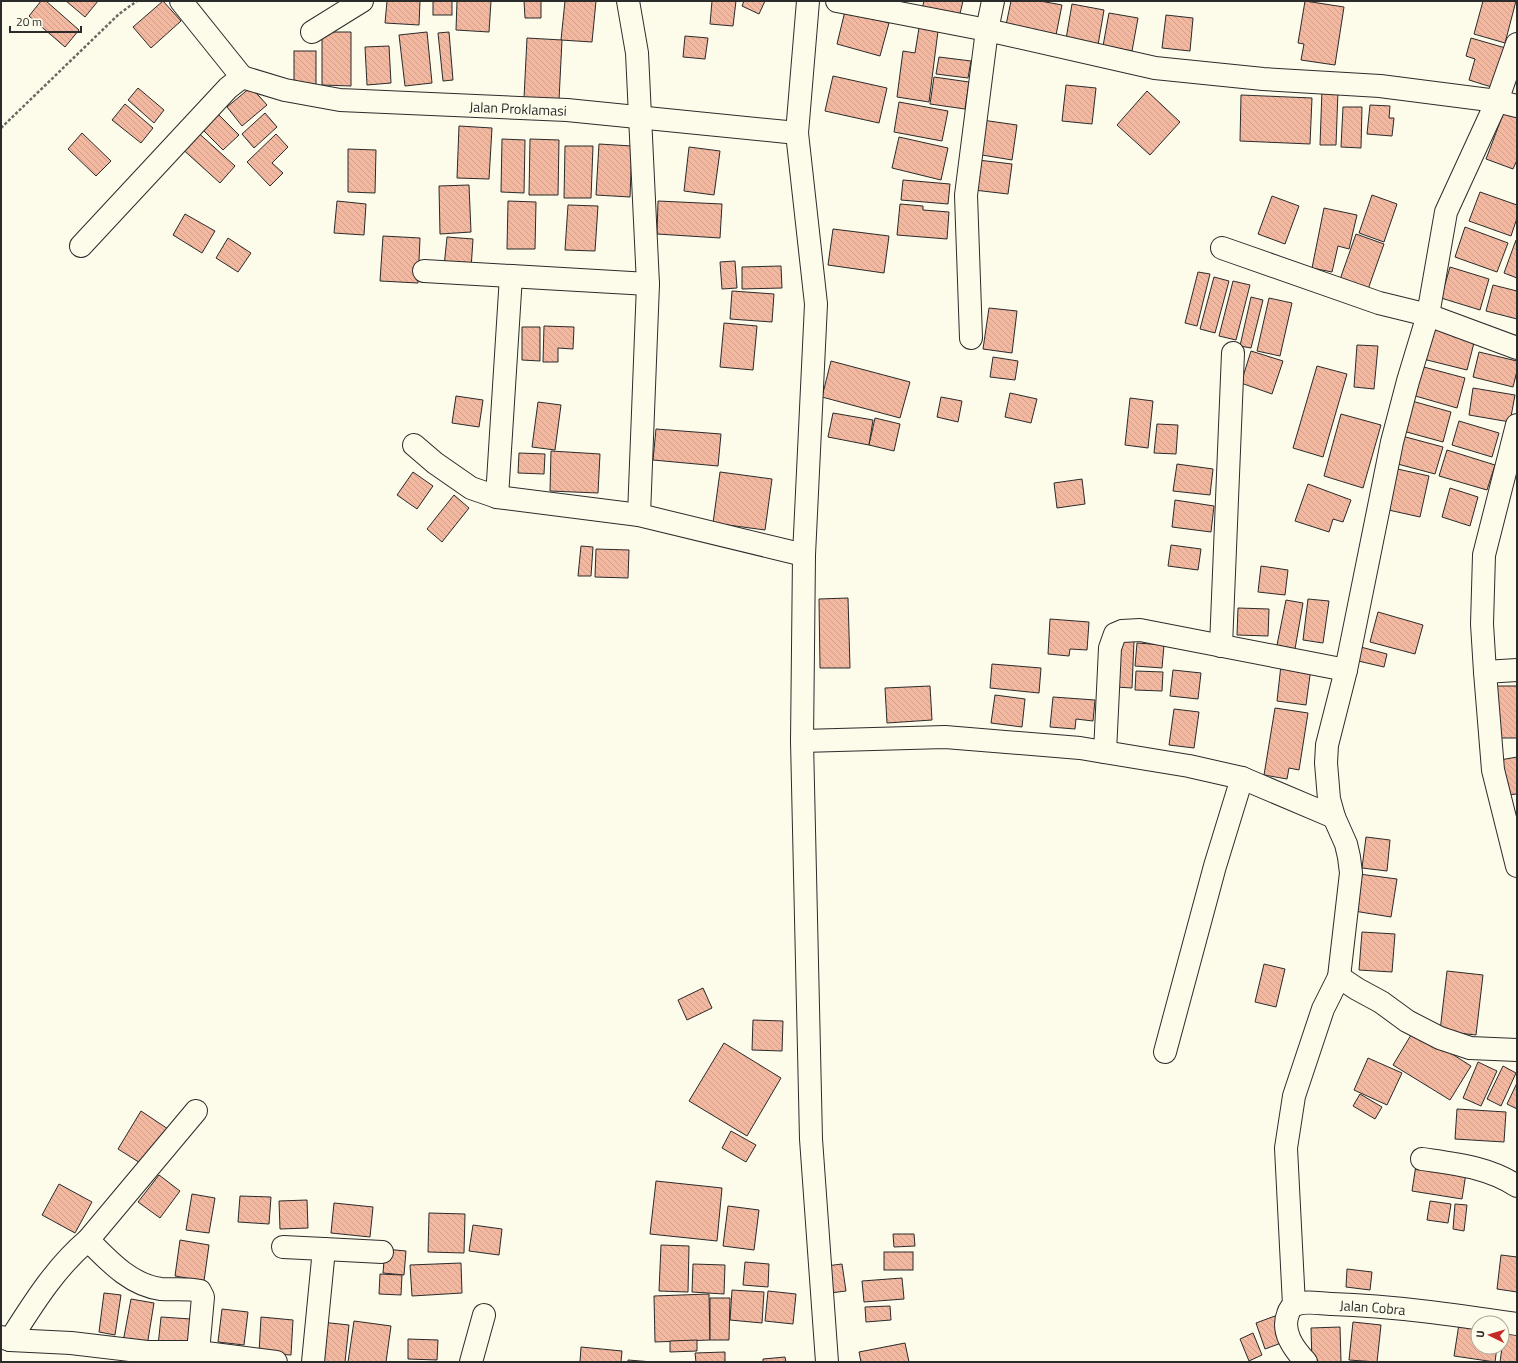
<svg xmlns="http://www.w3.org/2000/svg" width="1518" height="1363" viewBox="0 0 1518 1363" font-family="'Titillium Web',sans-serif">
<defs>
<pattern id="building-back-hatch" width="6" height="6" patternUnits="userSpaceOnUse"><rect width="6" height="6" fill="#f2b8a0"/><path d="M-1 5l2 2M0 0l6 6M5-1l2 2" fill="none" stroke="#d09e8a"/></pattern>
</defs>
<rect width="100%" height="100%" fill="#fdfbea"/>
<!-- building -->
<g fill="url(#building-back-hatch)" stroke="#2b2b2b">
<path d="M41,1H46L79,30L65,47L29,16Z"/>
<path d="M66,1H98L85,17Z"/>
<path d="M163,1L181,21L151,48L133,27Z"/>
<path d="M387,1H420L419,25L385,23Z"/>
<rect x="433" y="1" width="19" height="14"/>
<path d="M457,1H491L489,32L456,30Z"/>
<path d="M524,1H541V18H525Z"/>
<path d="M565,1H596L592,42L561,40Z"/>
<path d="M712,1H736L733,26L710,24Z"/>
<path d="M744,1H765L759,14L742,6Z"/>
<path d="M924,1H963L959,18L922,9Z"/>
<path d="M1011,1H1040L1062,5L1056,35L1006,25Z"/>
<path d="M1305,1L1344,7L1335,65L1301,60L1304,44L1298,43Z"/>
<path d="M1483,1H1516L1505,43L1474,34Z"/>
<path d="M1072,4L1104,10L1098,45L1066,39Z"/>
<path d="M845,11L889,23L880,56L837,44Z"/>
<path d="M1109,13L1138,18L1132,51L1103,46Z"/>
<path d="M1166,15L1193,18L1190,51L1162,48Z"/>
<path d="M919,28L938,31L929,102L897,97L903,51L915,53Z"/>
<path d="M322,32H351V86L322,85Z"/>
<path d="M427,32L432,83L405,86L399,35Z"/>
<path d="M449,32L453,80L443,81L438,33Z"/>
<path d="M685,36L708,38L705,59L683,57Z"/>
<path d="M527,38L562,40L559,100L524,98Z"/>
<path d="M1471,38L1509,49L1498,89L1469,80L1475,59L1466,56Z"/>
<path d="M389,46L391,83L367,85L365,47Z"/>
<rect x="294" y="51" width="22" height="36"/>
<path d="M939,57L971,61L968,78L936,74Z"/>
<path d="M833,76L887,88L879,123L825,111Z"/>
<path d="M934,77L969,82L965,109L930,104Z"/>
<path d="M1066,85L1096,88L1092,124L1062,121Z"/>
<path d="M251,87L267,105L242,126L227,107Z"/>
<path d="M138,88L164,110L154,123L128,100Z"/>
<path d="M1322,90L1338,91L1336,145H1320Z"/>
<path d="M1147,91L1180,122L1150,155L1117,125Z"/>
<path d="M1241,95L1312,98L1310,144L1240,141Z"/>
<path d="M899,102L948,111L942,141L894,132Z"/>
<path d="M125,104L153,128L141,143L112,120Z"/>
<path d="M1370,105L1390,106L1389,118H1394L1392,136L1367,134Z"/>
<path d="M1343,107H1362L1361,148L1341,147Z"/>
<path d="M1505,109L1517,114V160L1513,169L1486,159Z"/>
<path d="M265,113L277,127L254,148L242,134Z"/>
<path d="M218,114L239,135L223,150L202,129Z"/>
<path d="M982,120L1017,125L1012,160L976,154Z"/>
<path d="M459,126L492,128L489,179L457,178Z"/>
<path d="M194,129L235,166L220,183L179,146Z"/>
<path d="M82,133L111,161L96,176L68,149Z"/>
<path d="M276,134L288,147L272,163L283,173L270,186L247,162Z"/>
<path d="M899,137L948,148L941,180L892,168Z"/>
<path d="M502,139L525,140L524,193L501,192Z"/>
<path d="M530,139L559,140L558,195H529Z"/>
<path d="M599,144L632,146L630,197L596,195Z"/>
<path d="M565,146H593L591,198H564Z"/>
<path d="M689,147L720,151L714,195L684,191Z"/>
<path d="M348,149L376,150L375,193L348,192Z"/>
<path d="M978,160L1012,164L1008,194L974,190Z"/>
<path d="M903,180L950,184L948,204L901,200Z"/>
<path d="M469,185L471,232L440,234L439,186Z"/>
<path d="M1480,192L1517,205V218L1511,236L1469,221Z"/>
<path d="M1372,195L1397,204L1384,242L1359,233Z"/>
<path d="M1272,196L1299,206L1285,244L1258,234Z"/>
<path d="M337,201L366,204L364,235L334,233Z"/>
<path d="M508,201L536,202L535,249H507Z"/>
<path d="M658,201L722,204L720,238L657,234Z"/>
<path d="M900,204L923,206V210L949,212L947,239L897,235Z"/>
<path d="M568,205L598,206L595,251L565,250Z"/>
<path d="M1324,208L1357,215L1349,249L1338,246L1332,272L1312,268Z"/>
<path d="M185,214L215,231L202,253L173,235Z"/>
<path d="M1465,227L1508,243L1497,272L1455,257Z"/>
<path d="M833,229L889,236L884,273L828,265Z"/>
<path d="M1356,234L1384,244L1366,295L1338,285Z"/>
<path d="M383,236L420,238L418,283L380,281Z"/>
<path d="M447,237L473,239L471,269L444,267Z"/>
<path d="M228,238L251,253L238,272L216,258Z"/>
<path d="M1516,240L1517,241V278L1504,273Z"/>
<path d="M735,261L737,288L722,289L720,262Z"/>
<path d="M781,266L782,288L742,289V267Z"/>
<path d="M1450,267L1489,279L1480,310L1441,298Z"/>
<path d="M1198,272L1210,274L1197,326L1185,323Z"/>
<path d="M1214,277L1229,281L1215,333L1200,329Z"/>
<path d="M1233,281L1250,285L1236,340L1219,336Z"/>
<path d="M1493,285L1517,291V319L1486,311Z"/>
<path d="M732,291L774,294L772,322L730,319Z"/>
<path d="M1251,297L1263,300L1251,348L1240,346Z"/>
<path d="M1269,298L1292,303L1280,356L1257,351Z"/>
<path d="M989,308L1017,311L1012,353L983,349Z"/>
<path d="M724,323L757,326L753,370L720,367Z"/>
<path d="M544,326L574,327L573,349L558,348V362H543Z"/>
<path d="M522,327H540V361L522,360Z"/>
<path d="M1432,327L1475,339L1467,370L1423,359Z"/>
<path d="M1357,345L1378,346L1374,389L1354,387Z"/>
<path d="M1251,351L1283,361L1272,394L1241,383Z"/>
<path d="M1479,352L1517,361V371L1513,387L1473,377Z"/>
<path d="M993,357L1018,361L1015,380L990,377Z"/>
<path d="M831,361L910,382L900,418L822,397Z"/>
<path d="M1317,366L1347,374L1323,457L1293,448Z"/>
<path d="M1420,366L1465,378L1457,408L1412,395Z"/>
<path d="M1473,388L1515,395L1510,422L1469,415Z"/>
<path d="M1010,393L1037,399L1031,423L1005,417Z"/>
<path d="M456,396L483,400L479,427L452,423Z"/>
<path d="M941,397L962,401L958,422L937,417Z"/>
<path d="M1130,398L1153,401L1148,448L1125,445Z"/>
<path d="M1412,401L1451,412L1443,442L1403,431Z"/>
<path d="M538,402L561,405L555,450L532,447Z"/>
<path d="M833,413L873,420L869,445L828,437Z"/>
<path d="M1341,414L1381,425L1363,488L1324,476Z"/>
<path d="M875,418L900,424L894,451L869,445Z"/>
<path d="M1459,421L1499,433L1492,457L1452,445Z"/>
<path d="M1157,424L1178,425L1176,454L1154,453Z"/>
<path d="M656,429L721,434L718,466L653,460Z"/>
<path d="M1402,436L1443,447L1435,474L1394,463Z"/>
<path d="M1447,450L1495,465L1487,490L1439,476Z"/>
<path d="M551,451L600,454L598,493L550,491Z"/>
<path d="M519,453L545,454L544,474L518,473Z"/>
<path d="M1177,464L1213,469L1210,495L1173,491Z"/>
<path d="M1393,468L1429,476L1420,517L1384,509Z"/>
<path d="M413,472L433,486L417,509L397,495Z"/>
<path d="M720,472L772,479L765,530L713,523Z"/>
<path d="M1082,479L1085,504L1057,508L1054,483Z"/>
<path d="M1308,484L1351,500L1343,522L1333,519L1329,532L1295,521Z"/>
<path d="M1450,488L1478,497L1470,526L1442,517Z"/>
<path d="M454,495L469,508L442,542L427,529Z"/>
<path d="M1175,500L1214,506L1211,532L1172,527Z"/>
<path d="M1171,545L1201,549L1198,570L1168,566Z"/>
<path d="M581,546L593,547L591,576H578Z"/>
<path d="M596,549L629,550L628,578L595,577Z"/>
<path d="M1261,566L1288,570L1285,595L1258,592Z"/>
<path d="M848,598L850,668H820L819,599Z"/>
<path d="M1308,599L1329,601L1323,643L1303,640Z"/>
<path d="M1286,600L1303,603L1295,649L1277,645Z"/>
<path d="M1238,608L1269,609L1268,636L1237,635Z"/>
<path d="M1378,612L1423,625L1415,654L1370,642Z"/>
<path d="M1050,619L1089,622L1087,650L1070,649L1069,656L1048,654Z"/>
<path d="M1117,641H1134L1132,688L1116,687Z"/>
<path d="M1137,643L1164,645L1162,668L1135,666Z"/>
<path d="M1357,646L1387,654L1384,667L1354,660Z"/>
<path d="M992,664L1041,668L1039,693L990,688Z"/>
<path d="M1281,665L1311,668L1306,705L1277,701Z"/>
<path d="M1173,670L1201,673L1198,699L1170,696Z"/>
<path d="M1136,671L1163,672L1162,691L1135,690Z"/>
<path d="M930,686L932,720L887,723L885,688Z"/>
<rect x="1497" y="686" width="20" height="52"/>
<path d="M995,695L1025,699L1022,727L991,723Z"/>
<path d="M1053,697L1095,700L1093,721L1076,719L1075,729L1050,727Z"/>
<path d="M1275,708L1308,713L1299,770L1289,768L1287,779L1264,775Z"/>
<path d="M1174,709L1199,712L1194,748L1169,745Z"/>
<path d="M1517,757V794L1506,795L1500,760Z"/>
<path d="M1366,837L1390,840L1387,871L1362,868Z"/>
<path d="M1359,874L1397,879L1391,917L1354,911Z"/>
<path d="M1362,932L1395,934L1392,972L1359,970Z"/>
<path d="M1264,964L1285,969L1276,1007L1255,1002Z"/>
<path d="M1447,971L1483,975L1476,1035L1440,1031Z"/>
<path d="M703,988L712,1008L687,1020L678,1000Z"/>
<path d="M753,1020L783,1021L782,1051L752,1050Z"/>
<path d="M1414,1030L1471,1066L1450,1100L1393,1065Z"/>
<path d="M724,1043L781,1078L747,1136L689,1101Z"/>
<path d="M1368,1058L1402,1073L1387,1105L1354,1090Z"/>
<path d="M1478,1062L1497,1071L1481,1106L1463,1098Z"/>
<path d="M1503,1066L1516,1073L1501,1106L1487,1099Z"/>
<path d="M1517,1083V1109L1507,1104Z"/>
<path d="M1360,1094L1382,1107L1375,1119L1353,1106Z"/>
<path d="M1457,1109L1506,1112L1504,1142L1455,1139Z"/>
<path d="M141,1111L168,1129L145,1166L118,1149Z"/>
<path d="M731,1131L756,1145L746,1162L722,1148Z"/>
<path d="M1416,1165L1466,1173L1462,1199L1412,1191Z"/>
<path d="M159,1175L180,1191L160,1218L138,1202Z"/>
<path d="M656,1181L722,1188L717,1241L650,1234Z"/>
<path d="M59,1184L92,1202L75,1233L42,1215Z"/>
<path d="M192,1194L215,1198L209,1233L186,1230Z"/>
<path d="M240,1196L271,1197L269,1224L238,1222Z"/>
<path d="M307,1200L308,1228L280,1229L279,1201Z"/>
<path d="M1430,1201L1451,1204L1448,1223L1427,1220Z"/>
<path d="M334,1203L373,1207L370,1237L331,1233Z"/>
<path d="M1455,1204L1467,1205L1464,1231L1453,1229Z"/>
<path d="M728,1206L759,1210L754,1250L723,1246Z"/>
<path d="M429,1213L465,1214L464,1253L428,1252Z"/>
<path d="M473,1225L502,1229L499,1255L469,1251Z"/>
<path d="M893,1234H914L915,1246L894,1247Z"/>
<path d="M180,1240L209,1245L204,1281L175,1276Z"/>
<path d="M661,1245L689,1246L688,1292L659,1291Z"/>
<path d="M385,1249L406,1251L404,1275L383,1273Z"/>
<rect x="884" y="1252" width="29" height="18"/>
<path d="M1501,1255L1517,1257V1292L1497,1289Z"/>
<path d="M745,1262L769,1264L768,1287L743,1285Z"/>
<path d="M461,1263L462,1293L412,1296L410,1265Z"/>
<path d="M693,1264L725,1265L724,1294L692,1292Z"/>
<path d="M842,1264L846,1291L830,1293L826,1266Z"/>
<path d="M1347,1269L1372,1272L1370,1290L1346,1287Z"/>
<path d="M380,1274L402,1275L401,1295L379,1294Z"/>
<path d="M902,1278L904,1299L864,1302L862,1281Z"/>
<path d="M732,1290L764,1292L762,1323L730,1320Z"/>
<path d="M768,1291L796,1294L793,1324L765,1321Z"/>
<path d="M104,1293L121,1295L115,1335L99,1332Z"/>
<path d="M709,1294L710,1340L655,1342L654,1296Z"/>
<path d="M710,1298H730L729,1340H710Z"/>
<path d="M131,1299L154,1303L147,1346L123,1342Z"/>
<path d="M890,1306L891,1320L866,1322L865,1307Z"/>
<path d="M222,1309L248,1312L244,1345L218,1342Z"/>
<path d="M1275,1316L1284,1342L1265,1349L1256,1323Z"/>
<path d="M161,1317L191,1319L189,1349L158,1346Z"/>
<path d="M261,1317L293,1320L291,1355L259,1353Z"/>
<path d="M354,1321L391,1326L386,1362H348Z"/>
<path d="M321,1322L349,1325L345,1362H319Z"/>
<path d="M1353,1322L1381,1325L1377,1362L1349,1360Z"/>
<path d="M1459,1324L1478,1327V1347H1497L1495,1362L1454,1356Z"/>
<path d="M1340,1327L1341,1362H1312L1311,1328Z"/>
<path d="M1505,1327L1517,1329V1362H1500Z"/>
<path d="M1253,1333L1262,1355L1249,1361L1240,1339Z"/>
<path d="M408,1339L438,1340L437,1360L408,1359Z"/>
<path d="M697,1340V1351L670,1352V1341Z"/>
<path d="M905,1343L909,1362H861L859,1352Z"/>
<path d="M581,1347L622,1351L621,1362H580Z"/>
<path d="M725,1352V1362H696L695,1353Z"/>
<path d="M785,1357L786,1362H763V1359Z"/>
<path d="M628,1360L653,1362H628Z"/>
</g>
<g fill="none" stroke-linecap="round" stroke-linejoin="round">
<!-- minor casing -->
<g stroke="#2b2b2b" stroke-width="24">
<g id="minor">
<path d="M181,1L242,77"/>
<path d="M628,1L637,53L648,284L639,515L804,555"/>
<path d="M808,1L797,133L816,304L804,555L802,741L811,1139L827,1362"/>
<path d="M837,1L987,30L1155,68L1263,79L1380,86L1497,101L1517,106"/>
<path d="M312,32L362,1"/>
<path id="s1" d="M242,77L285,90L340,100L567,110L797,133"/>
<path d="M81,246L228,88L242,77"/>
<path d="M1222,248L1379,303L1428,315L1517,348"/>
<path d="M424,271L648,284"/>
<path d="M971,338L966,195L987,30L993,1"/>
<path d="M1517,425L1484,555L1482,624L1485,672L1493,770L1517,866"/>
<path d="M414,445L435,463L471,488L497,497L639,515"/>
<path d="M497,497L511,276"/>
<path d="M1221,646L1233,353"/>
<path d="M1485,672L1517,670"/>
<path d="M802,741L945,737L1080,748L1189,766L1242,778L1334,817"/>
<path d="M1105,752L1110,648L1115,634L1122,631L1140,630L1346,670"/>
<path d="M1339,977L1357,989L1381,1002L1407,1021L1440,1038L1470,1048L1517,1050"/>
<path d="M1165,1052L1215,866L1242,778"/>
<path d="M1422,1159C1456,1164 1488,1167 1517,1186"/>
<path d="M88,1240C108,1260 130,1285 161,1289C174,1290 187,1288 200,1291L203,1297L198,1352"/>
<path d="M283,1247L324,1249L313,1362"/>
<path d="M324,1249L382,1252"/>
<path d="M1294,1305L1286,1148L1294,1096L1323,1009L1339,977L1351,873L1349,857L1346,844L1334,817L1329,799L1326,763L1327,745L1346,670L1392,442L1408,381L1428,315L1446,212L1497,101L1517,44"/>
<path d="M1,1337L10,1340L71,1343L147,1352H198L276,1362"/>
<path d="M10,1340C33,1304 55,1268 88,1240L196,1111"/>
<path d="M471,1362L484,1315"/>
<path id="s2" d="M1306,1362C1294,1349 1281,1332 1288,1314C1289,1310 1292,1306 1295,1305C1306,1300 1321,1304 1332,1304C1394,1306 1456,1315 1517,1324"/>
</g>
</g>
<!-- path -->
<path stroke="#6a6964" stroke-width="2.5" stroke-dasharray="3 2" stroke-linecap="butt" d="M1,128L119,14L137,1"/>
<!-- minor -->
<use href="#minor" stroke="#fdfbea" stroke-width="22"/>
</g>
<g text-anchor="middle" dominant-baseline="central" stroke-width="3" stroke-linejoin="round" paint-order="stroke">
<!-- street labels -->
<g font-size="14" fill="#2b2b2b" stroke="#fdfbea">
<text stroke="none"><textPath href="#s1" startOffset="279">Jalan Proklamasi</textPath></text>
<text stroke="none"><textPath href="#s2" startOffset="144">Jalan Cobra</textPath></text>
</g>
</g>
<!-- border -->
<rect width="1518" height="1363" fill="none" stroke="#2b2b2b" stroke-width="4"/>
<!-- north arrow -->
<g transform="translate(1490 1335) rotate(275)"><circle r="19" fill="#fdfbea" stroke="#a9a89e"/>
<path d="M0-3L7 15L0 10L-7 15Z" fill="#c62828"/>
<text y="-6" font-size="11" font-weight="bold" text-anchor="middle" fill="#2b2b2b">U</text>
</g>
<!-- scale -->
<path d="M10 26v6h71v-6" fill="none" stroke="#2b2b2b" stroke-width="2"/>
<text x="16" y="26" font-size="12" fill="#2b2b2b" stroke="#fdfbea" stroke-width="3" paint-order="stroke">20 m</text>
</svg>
